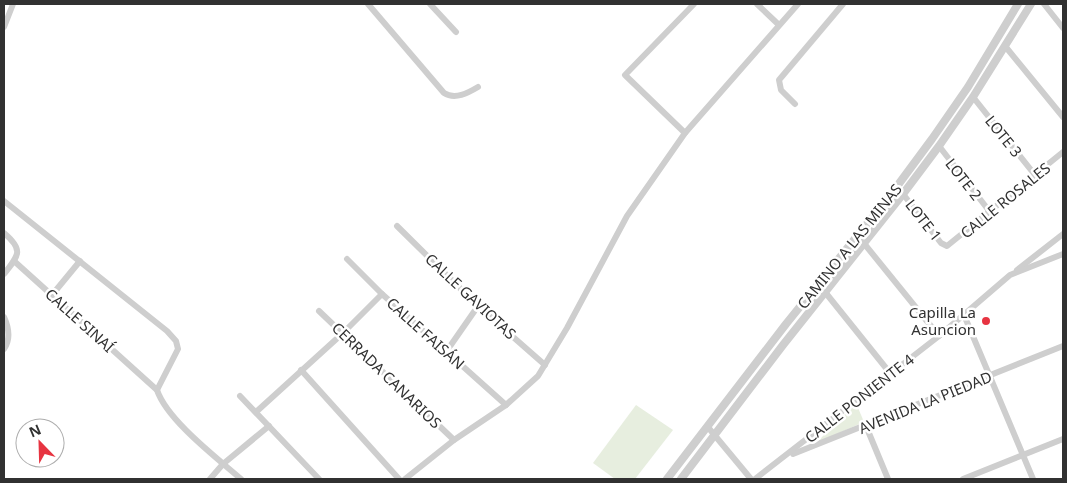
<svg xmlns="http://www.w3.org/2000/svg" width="1067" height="483" viewBox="0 0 1067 483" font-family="'Noto Sans',sans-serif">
<rect width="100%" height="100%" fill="#fff"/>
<!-- green -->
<g fill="#e7eedf">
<path d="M856,403L864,422L816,443Z"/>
<path d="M636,405L673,430L635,479H615L593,463Z"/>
</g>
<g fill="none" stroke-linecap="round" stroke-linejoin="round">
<!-- minor -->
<g stroke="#cecece" stroke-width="6">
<path d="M368,4L444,93C455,100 468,93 478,87"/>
<path d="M430,4L456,32"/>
<path d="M757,4L779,25"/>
<path d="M1044,4L1063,28"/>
<path d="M4,27L13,4"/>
<path d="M1005,46L1063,117"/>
<path d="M973,97L1035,175"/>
<path d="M795,104L781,90L779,80L843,4"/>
<path d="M685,133L625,75L694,4"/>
<path d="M939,146L990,212"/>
<path d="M903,194L941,243L947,246L1063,152"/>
<path d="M4,201L167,331L176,341L178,349L157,390"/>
<path d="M397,226L478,306L545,365"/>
<path d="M4,233C24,250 19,255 4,274"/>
<path d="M858,236L939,336"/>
<path d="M347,259L382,294L506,405"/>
<path d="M14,261L157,390C167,420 217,458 241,479"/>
<path d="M1017,270L1063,234"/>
<path d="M825,292L890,373"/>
<path d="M52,295L80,261"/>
<path d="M319,311L454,440"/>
<path d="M964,315L1033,479"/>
<path d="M4,317C9,328 11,339 4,349"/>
<path d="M446,352L478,306"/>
<path d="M301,370L399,479"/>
<path d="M240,396L319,479"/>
<path d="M256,412L343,333L382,294"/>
<path d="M707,426L751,479"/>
<path d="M866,426L888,479"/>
<path d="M793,454L1063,346"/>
<path d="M210,479L223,464L269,426"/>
<path d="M405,479L454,440L506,405L538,376L567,328L627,216L685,133L798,4"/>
<path d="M755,479L939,336L1010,275L1063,254"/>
<path d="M963,479L1063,439"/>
</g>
<!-- tertiary -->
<g stroke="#cecece" stroke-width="8">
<path d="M667,479L786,324L895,189L932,139L968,87L1018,4"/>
<path d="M681,479L783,345L903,194L939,146L973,97L1031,4"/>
</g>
</g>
<!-- markers -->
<circle fill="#e73441" stroke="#fff" stroke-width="2" cx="986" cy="321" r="5"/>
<g text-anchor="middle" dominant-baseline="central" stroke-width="5" stroke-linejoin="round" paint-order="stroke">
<!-- street labels -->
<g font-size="15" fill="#313131" stroke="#fff">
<text transform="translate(1004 136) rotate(51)">LOTE 3</text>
<text transform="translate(964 179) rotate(52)">LOTE 2</text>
<text transform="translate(1005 200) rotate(-39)">CALLE ROSALES</text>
<text transform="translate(924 220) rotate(52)">LOTE 1</text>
<text transform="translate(849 246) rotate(-51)">CAMINO A LAS MINAS</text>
<text transform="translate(471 296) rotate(43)">CALLE GAVIOTAS</text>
<text transform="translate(80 320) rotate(42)">CALLE SINAÍ</text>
<text transform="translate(426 333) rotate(42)">CALLE FAISÁN</text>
<text transform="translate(387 375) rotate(44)">CERRADA CANARIOS</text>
<text transform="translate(859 398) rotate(-38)">CALLE PONIENTE 4</text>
<text transform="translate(925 402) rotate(-22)">AVENIDA LA PIEDAD</text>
</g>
<!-- poi labels -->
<g font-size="15" fill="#313131" stroke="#fff" text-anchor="end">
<text x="976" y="312">Capilla La<tspan x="976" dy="17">Asuncion</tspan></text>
</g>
</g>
<!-- border -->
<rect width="1067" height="483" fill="none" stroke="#313131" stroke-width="10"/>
<!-- north arrow -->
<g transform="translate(40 443) rotate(337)"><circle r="24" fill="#ffffff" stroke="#adadad"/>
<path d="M0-4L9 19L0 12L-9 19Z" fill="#e73441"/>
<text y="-8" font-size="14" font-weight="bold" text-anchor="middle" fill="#313131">N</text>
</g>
</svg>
